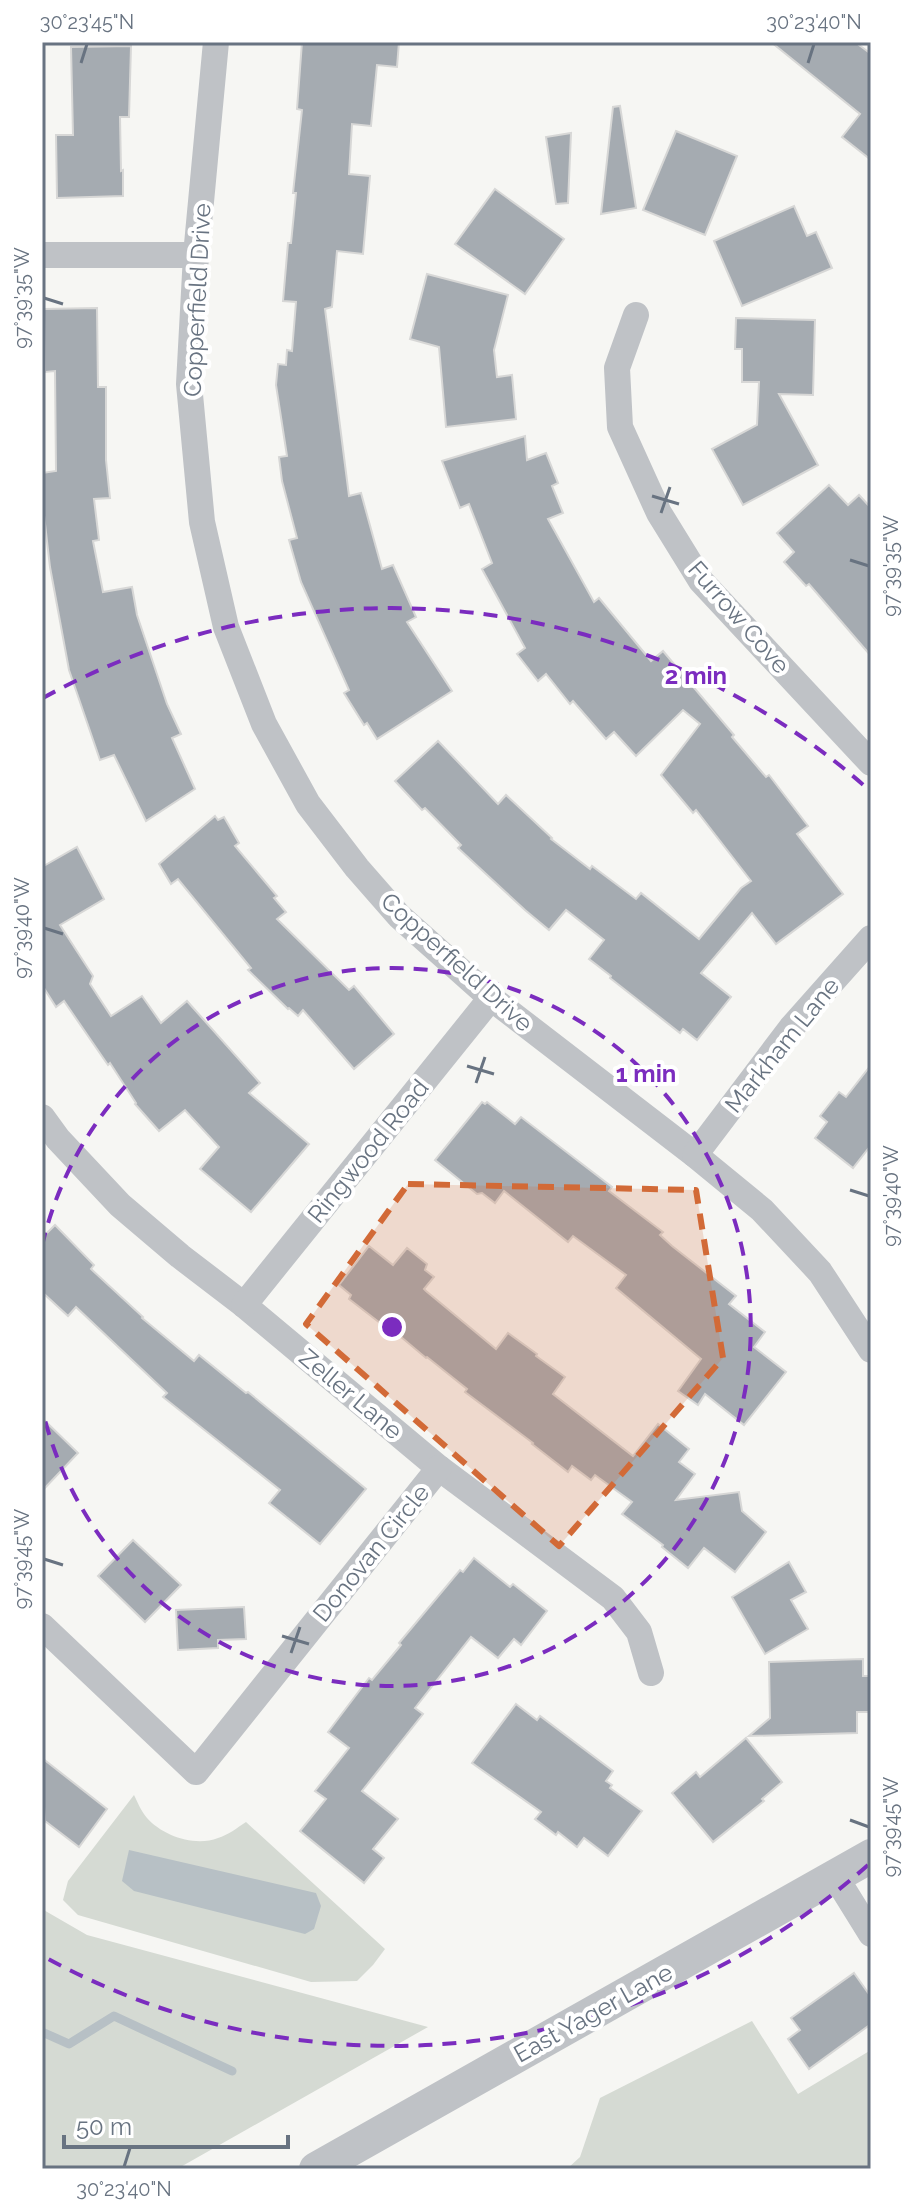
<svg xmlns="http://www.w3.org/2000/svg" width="913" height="2211" viewBox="0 0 913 2211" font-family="Raleway,sans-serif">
<rect width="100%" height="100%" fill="#f6f6f3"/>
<!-- green -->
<g fill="#d5dad3">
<path d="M134,1795C138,1803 141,1811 147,1818C163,1836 195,1847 218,1838C228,1835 237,1828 246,1822L385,1949L373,1965L357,1981L311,1982L78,1915L63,1900L68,1881Z"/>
<path d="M42,1909L87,1935L428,2027L177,2169H42Z"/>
<path d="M752,2021L798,2094L871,2050V2169H567L580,2157L600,2098Z"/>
</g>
<!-- water -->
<path fill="#b7c0c5" d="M129,1850L316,1893L321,1906L314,1929L305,1934L134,1891L122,1881Z"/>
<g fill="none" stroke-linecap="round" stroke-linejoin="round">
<!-- stream -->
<path stroke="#b7c0c5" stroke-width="9" d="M42,2032L69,2044L114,2016L232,2071"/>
</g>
<!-- building -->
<g fill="#a5abb1" stroke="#d7d7d6" stroke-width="2">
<path d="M302,42H399L397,67L377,65L371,126L352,124L349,174L370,176L363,254L337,251L332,307L325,309L349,496L361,493L382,569L393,565L416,617L407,622L452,691L377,739L367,723L364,725L344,693L349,690L301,582L289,540L297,538L282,481L279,457L287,456L276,385L278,364L286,365L287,350L292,351L296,302L283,301L288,243H291L296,193H293L302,110L297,109Z"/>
<path d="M771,42H855L871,54V160L842,137L860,114Z"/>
<path d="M131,46L129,117H120L121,171L123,170V196L57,198L56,135H73L71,47Z"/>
<path d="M620,106L636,208L601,214L613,107Z"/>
<path d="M676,131L737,156L705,235L643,210Z"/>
<path d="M571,133L568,203L556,204L546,137Z"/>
<path d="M495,189L564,239L525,294L455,244Z"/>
<path d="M794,206L807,236L816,232L832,268L742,306L714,241Z"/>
<path d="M427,274L508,295L494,350L497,377L512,375L516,419L446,427L439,347L410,339Z"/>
<path d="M97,308L98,387H106V460L110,498L94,499L99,540L93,541L103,592L132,587L137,615L167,704L181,734L172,738L195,789L146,821L114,755L100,760L69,670L50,567L42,498V473L56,471L55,371L45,372L44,309Z"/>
<path d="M736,318L815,320L813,395L779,394L818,465L743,505L712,449L757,425L759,382H742V349H735Z"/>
<path d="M525,436L527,460L546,453L558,483L552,486L563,513L548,519L594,602L599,598L651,661L663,651L734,735L732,737L766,777L769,775L808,826L797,834L843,894L776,944L752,913L701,973L731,997L697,1040L683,1029L680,1033L610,978L611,976L589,959L604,940L566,910L549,930L525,910L458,848L461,845L425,808L422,810L395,781L438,741L498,804L506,795L552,838L551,839L590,869L592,866L636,899L641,893L699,939L741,888L751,881L696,810L693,813L661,775L700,724L683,710L636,756L614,732L606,739L573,701L570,704L546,674L538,681L517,654L525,648L482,569L492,563L469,504L460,508L442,461Z"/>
<path d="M829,485L848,505L859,495L871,508V656L809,584L806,586L784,562L794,552L777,533Z"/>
<path d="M215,816L218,820L224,817L239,843L235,846L277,896L274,898L286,912L277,919L349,990L354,986L394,1034L354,1069L303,1010L298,1016L289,1008L288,1009L248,970L251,968L178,879L171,884L159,864Z"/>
<path d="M77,847L104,899L60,925L93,976L90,984L111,1016L142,996L161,1023L187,1001L260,1083L249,1093L309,1144L251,1212L200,1169L219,1147L185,1110L159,1131L135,1104L136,1103L110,1063L108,1065L64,1001L56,1007L42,985V867Z"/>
<path d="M871,1065V1145L853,1168L815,1138L827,1122L820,1116L839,1092L846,1097Z"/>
<path d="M482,1102L485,1104L487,1102L515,1124L521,1117L612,1187L609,1191L663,1232L660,1235L672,1246L736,1296L729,1304L765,1332L754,1347L786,1372L744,1425L705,1394L698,1405L678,1391L701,1359L616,1288L626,1275L573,1236L568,1242L504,1191L495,1203L482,1193L477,1194L435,1160Z"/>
<path d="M55,1225L94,1265L91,1269L143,1317L142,1318L194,1361L199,1355L246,1393L248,1392L366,1489L320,1544L269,1503L280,1490L163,1397L167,1393L76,1307L68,1316L42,1292V1238Z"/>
<path d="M369,1246L393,1265L407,1248L427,1264L425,1270L434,1277L424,1289L426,1291L496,1349L508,1333L537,1354L536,1356L565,1377L553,1394L633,1456L658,1424L689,1449L679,1462L695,1474L676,1500L739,1492L742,1511L766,1532L735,1572L704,1548L688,1568L662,1547L663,1545L622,1514L632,1502L595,1475L591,1480L572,1466L568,1472L532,1444L533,1443L465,1392L467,1389L427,1357L426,1358L394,1331L393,1333L349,1299L351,1295L339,1285Z"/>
<path d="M42,1418L78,1453L42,1491Z"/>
<path d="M133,1540L181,1585L145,1622L98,1576Z"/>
<path d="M474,1558L510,1587L513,1584L547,1611L521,1645L514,1639L498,1658L471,1637L415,1708L423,1714L362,1791L398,1819L373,1849L384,1858L364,1883L300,1831L326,1799L315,1791L349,1748L328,1732L369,1678L372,1680L401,1645L399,1643L460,1570L463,1572Z"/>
<path d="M789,1562L806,1592L791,1600L808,1629L765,1654L732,1597Z"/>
<path d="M244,1607L246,1639L218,1640V1648L178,1650L176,1610Z"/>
<path d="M863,1659V1676H870L871,1712H857V1733L749,1736L770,1718L769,1662Z"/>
<path d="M516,1704L537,1720L540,1716L613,1771L606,1781L612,1785L610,1788L642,1811L608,1856L584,1838L577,1847L558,1832L556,1835L535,1819L541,1812L472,1763Z"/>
<path d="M746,1738L782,1782L762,1799L764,1801L713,1842L672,1793L696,1772L700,1777Z"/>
<path d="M42,1758L107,1809L79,1847L45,1821L44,1807L42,1806Z"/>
<path d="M854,1973L871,1997V2024L809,2069L788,2039L800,2030L791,2018Z"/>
</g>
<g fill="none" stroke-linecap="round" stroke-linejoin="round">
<!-- minor -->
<g stroke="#bfc2c6" stroke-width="26">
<path d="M216,42L196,255L189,384L202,522L226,627L264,724L308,804L357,868L399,916L491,998L695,1155L762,1210L820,1272L871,1350"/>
<path d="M42,255H196"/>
<path d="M636,315L617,368L620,427L659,513L701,581L871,763"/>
<path d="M42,1117L58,1139L120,1205L180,1256L244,1305L439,1468L613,1598L639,1632L651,1673"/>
<path d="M695,1155L791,1028L871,938"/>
<path d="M244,1305L491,998"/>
<path d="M42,1626L196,1772L439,1468"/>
<path d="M835,1876L871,1934"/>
</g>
<!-- tertiary -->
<path stroke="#bfc2c6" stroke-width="34" d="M316,2169L871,1856"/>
</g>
<!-- marked area -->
<path fill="#d26a37" fill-opacity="0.2" stroke="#d26a37" stroke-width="6" stroke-dasharray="16 10" stroke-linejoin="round" d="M408,1184L696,1190L723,1358L559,1546L306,1324Z"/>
<!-- ticks -->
<path fill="none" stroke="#687381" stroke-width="3" d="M81,63L87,44M808,63L814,44M44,298L63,304M652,496L679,504M661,513L670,487M850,560L869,566M44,928L63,934M467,1066L494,1074M476,1083L485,1057M850,1190L869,1196M44,1559L63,1565M282,1636L309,1644M291,1653L300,1627M850,1820L869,1827M124,2167L130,2148"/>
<!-- distance rings -->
<g fill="none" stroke="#7b2cbf" stroke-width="4" stroke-dasharray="14 10">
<path d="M42 1246A359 359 0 1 1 42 1408"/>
<path d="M868 1865A719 719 0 0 1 43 1956M43 698A719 719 0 0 1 868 789"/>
</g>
<g text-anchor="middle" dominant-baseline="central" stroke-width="8" stroke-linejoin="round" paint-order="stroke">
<!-- street labels -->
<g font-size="24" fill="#687381" stroke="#fff">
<text transform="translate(197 300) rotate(-87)">Copperfield Drive</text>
<text transform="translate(739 617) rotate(49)">Furrow Cove</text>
<text transform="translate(457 962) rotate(42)">Copperfield Drive</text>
<text transform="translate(782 1045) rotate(-51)">Markham Lane</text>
<text transform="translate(368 1151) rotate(-51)">Ringwood Road</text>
<text transform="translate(351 1394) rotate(40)">Zeller Lane</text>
<text transform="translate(371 1553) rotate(-51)">Donovan Circle</text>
<text transform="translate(593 2013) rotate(-29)">East Yager Lane</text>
</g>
</g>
<circle cx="392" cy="1327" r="12" fill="#7b2cbf" stroke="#fff" stroke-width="4"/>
<g font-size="24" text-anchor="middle" font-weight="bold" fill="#7b2cbf" stroke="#fff" stroke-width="8" stroke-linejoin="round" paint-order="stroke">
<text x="696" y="684">2 min</text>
<text x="646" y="1082">1 min</text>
</g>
<!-- border -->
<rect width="913" height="2211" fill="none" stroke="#ffffff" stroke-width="88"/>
<!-- scale -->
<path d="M64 2135v12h224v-12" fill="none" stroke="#687381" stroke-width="4"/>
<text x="76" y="2135" font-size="24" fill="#687381" stroke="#ffffff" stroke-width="6" paint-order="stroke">50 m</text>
<rect x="44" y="44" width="825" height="2123" fill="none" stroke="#687381" stroke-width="3"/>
<g font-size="20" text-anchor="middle" fill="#687381">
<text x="87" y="29">30°23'45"N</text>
<text x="814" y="29">30°23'40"N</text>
<text transform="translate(22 298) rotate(-90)" y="7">97°39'35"W</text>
<text transform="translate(891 566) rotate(-90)" y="7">97°39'35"W</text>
<text transform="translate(22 928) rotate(-90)" y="7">97°39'40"W</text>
<text transform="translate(891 1196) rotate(-90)" y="7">97°39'40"W</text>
<text transform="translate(22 1559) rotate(-90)" y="7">97°39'45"W</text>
<text transform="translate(891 1827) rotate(-90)" y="7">97°39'45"W</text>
<text x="124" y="2196">30°23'40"N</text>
</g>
</svg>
